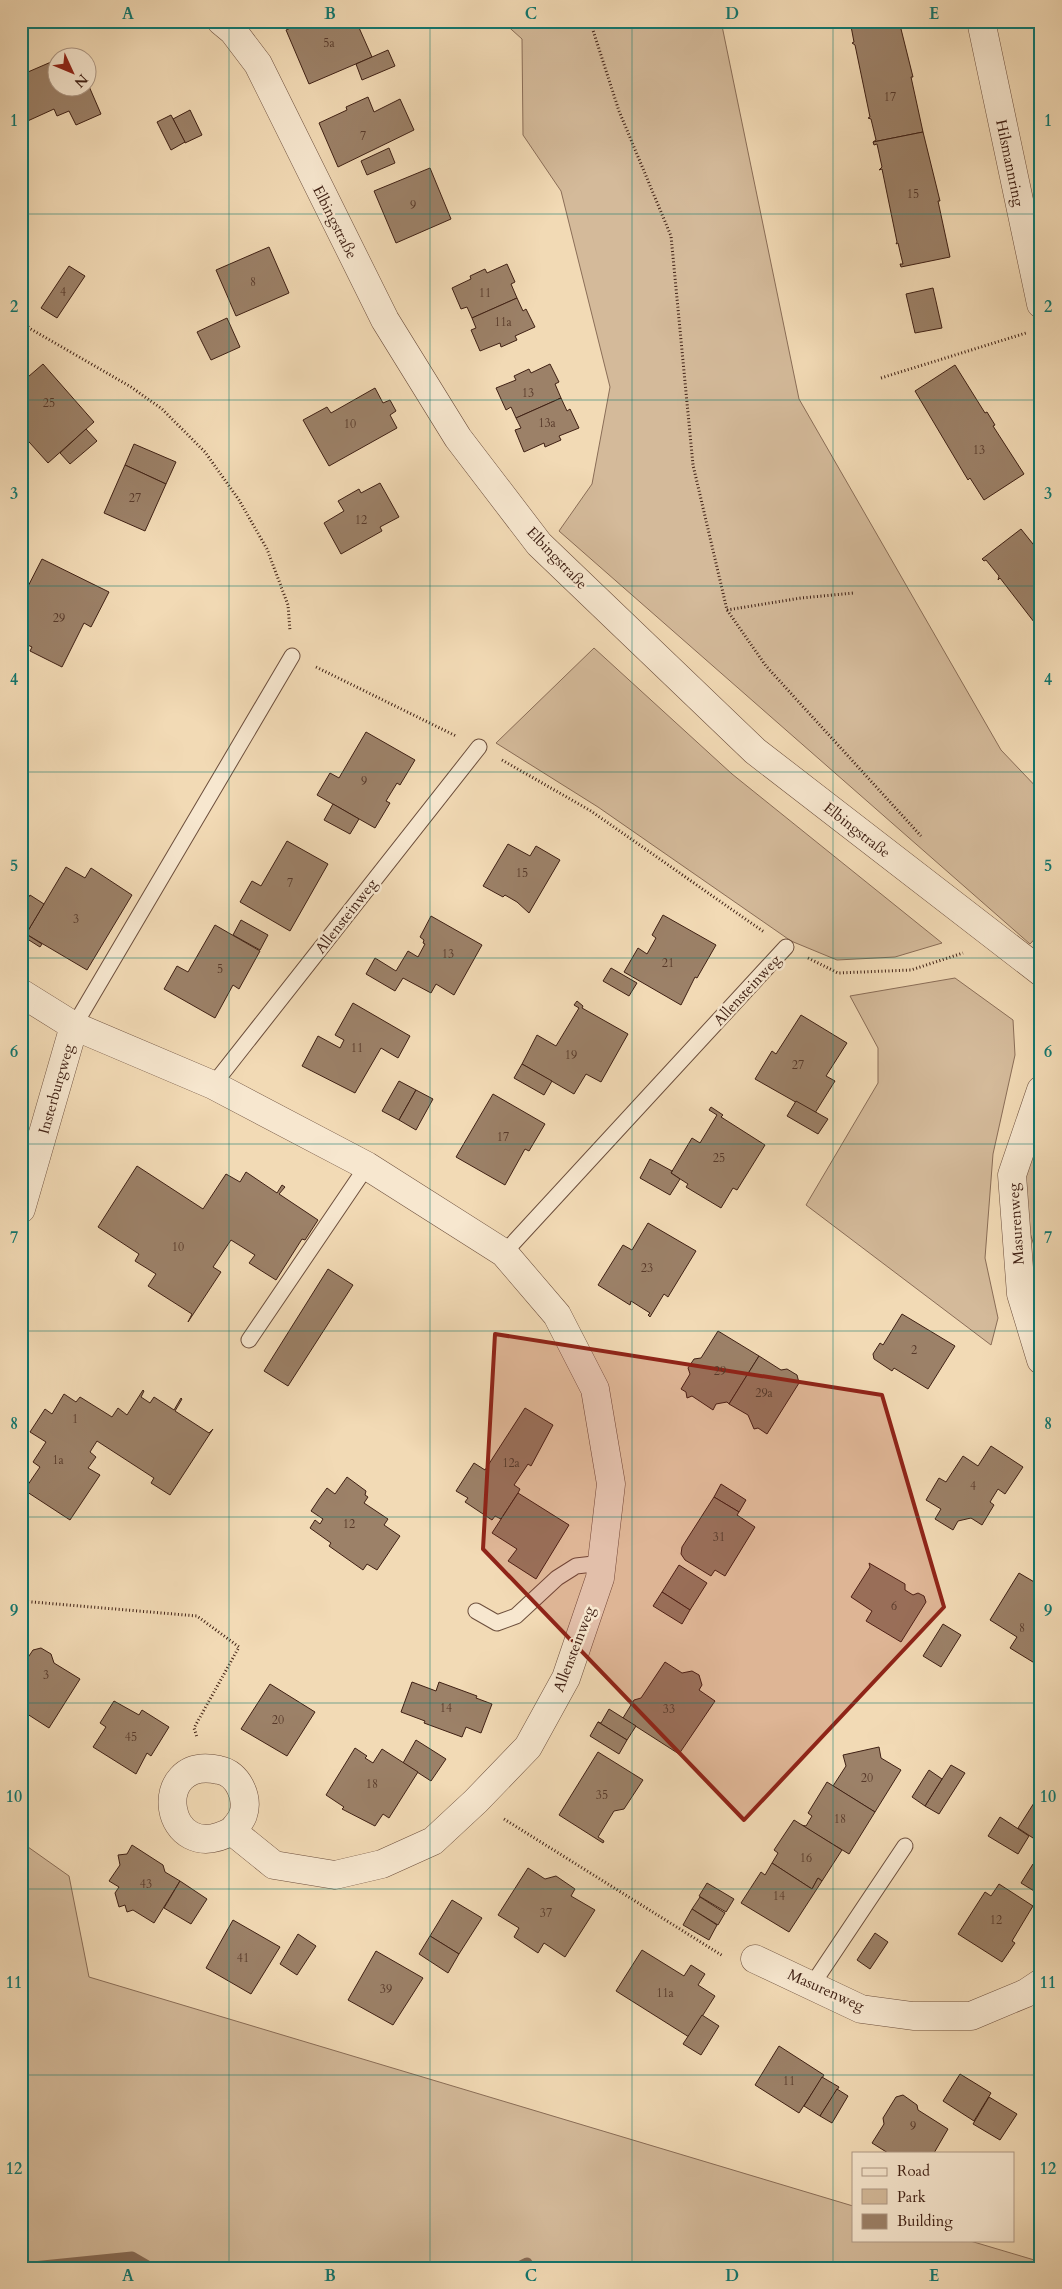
<svg xmlns="http://www.w3.org/2000/svg" width="1062" height="2289" viewBox="0 0 1062 2289" font-family="Cardo,serif">
<rect width="100%" height="100%" fill="#f2dab5"/>
<filter id="stains"><feTurbulence type="fractalNoise" baseFrequency=".004" numOctaves="4"/><feColorMatrix values="0 0 0 0 .2 0 0 0 0 .09 0 0 0 0 .02 0 0 0 .5 -.17"/></filter>
<radialGradient id="worn" r=".72"><stop offset=".6" stop-color="#630" stop-opacity="0"/><stop offset="1" stop-color="#630" stop-opacity=".3"/></radialGradient>
<!-- green -->
<g fill="#d4ba9a" stroke="#8a6d57">
<path d="M502,21H721L799,399L1001,750L1041,792V932L1030,944L559,531L592,484L610,387L561,191L523,135L522,39Z"/>
<path d="M594,648L732,774L942,943L895,957L837,960L791,941L598,807L496,743Z"/>
<path d="M955,978L1013,1020L1015,1055L993,1154L985,1258L998,1318L991,1345L806,1205L878,1083V1048L850,996Z"/>
<path d="M1041,1126V1268L1012,1175Z"/>
<path d="M21,1842L69,1876L89,1977L853,2206V2240H967L1041,2262V2268H21Z"/>
</g>
<g fill="none" stroke-linecap="round" stroke-linejoin="round">
<!-- stream -->
<g stroke="#866a54" stroke-width="11">
<path d="M23,2268L132,2257L151,2268"/>
<path d="M517,2268L527,2263L529,2268"/>
</g>
</g>
<!-- building -->
<g fill="#9c8168" stroke="#3f2014">
<path d="M307,21H356L372,57L309,84L286,30Z"/>
<path d="M850,21H899L913,77H911L923,132L873,142L876,140L871,119L868,118L870,117L855,45L852,43L854,42Z"/>
<path d="M388,50L395,66L362,80L356,64Z"/>
<path d="M75,51L78,58H60Z"/>
<path d="M58,59V88H88V84L101,114L76,125L69,111L57,116L54,109L21,124V75Z"/>
<path d="M368,97L374,112L400,99L414,130L338,167L319,123L347,110L346,107Z"/>
<path d="M190,110L202,135L185,143L173,119Z"/>
<path d="M171,115L185,142L171,150L157,122Z"/>
<path d="M923,132L940,201H938L950,257L901,267L900,264H903L898,243L896,244L897,242L882,169L879,170L882,167L877,144L874,145L873,142Z"/>
<path d="M389,148L395,163L367,175L361,161Z"/>
<path d="M430,168L451,219L396,243L374,191Z"/>
<path d="M269,247L289,293L236,316L216,270Z"/>
<path d="M507,264L515,282L511,284L517,298L472,318L467,307L461,309L452,288L471,279L470,276L485,269L487,273Z"/>
<path d="M69,266L85,276L57,318L41,308Z"/>
<path d="M933,288L942,328L915,333L906,294Z"/>
<path d="M517,298L523,311L526,309L535,327L515,336L517,340L501,347L500,343L480,351L471,330L476,328L472,318Z"/>
<path d="M227,318L240,347L211,360L197,332Z"/>
<path d="M43,364L94,422L48,463L21,433V383Z"/>
<path d="M550,364L559,382L555,384L561,398L516,418L511,407L506,410L496,388L516,380L514,376L529,369L531,373Z"/>
<path d="M955,365L985,413L987,412L995,425L993,426L1024,474L984,500L970,478L968,480L915,391Z"/>
<path d="M375,388L383,403L390,400L396,411L390,415L397,428L329,466L303,420L327,407L331,413Z"/>
<path d="M561,398L567,411L570,409L579,428L559,436L561,440L545,447L544,443L524,452L515,430L521,428L516,418Z"/>
<path d="M86,429L97,441L70,464L60,453Z"/>
<path d="M134,444L176,462L166,484L125,465Z"/>
<path d="M125,465L166,484L145,531L104,513Z"/>
<path d="M380,483L399,517L380,527L382,531L341,554L324,523L344,511L338,501L359,489L361,493Z"/>
<path d="M1021,529L1041,554V631L1000,578L998,580L999,576L986,560L984,561L982,559Z"/>
<path d="M42,559L109,592L91,627L84,623L62,667L30,651L32,647L21,642V612L23,609L21,600Z"/>
<path d="M366,732L415,760L400,785L397,783L386,801L390,803L375,828L317,795L330,773L339,778Z"/>
<path d="M333,804L359,819L350,834L324,820Z"/>
<path d="M287,841L328,864L290,931L240,902L252,881L261,886Z"/>
<path d="M508,844L530,856L536,846L560,860L529,913L517,902L505,895L503,897L483,886Z"/>
<path d="M66,867L85,878L91,868L132,895L87,970L26,934Z"/>
<path d="M30,895L44,904L26,934L42,944L40,947L21,935V910Z"/>
<path d="M663,915L716,945L697,978L695,977L681,1005L624,972L638,948L647,954L656,938L652,935Z"/>
<path d="M431,916L482,945L454,995L436,984L431,993L403,978L395,991L366,974L375,958L396,971L408,951L418,957L425,944L423,943L424,940L420,937Z"/>
<path d="M241,920L268,935L260,950L233,935Z"/>
<path d="M215,925L260,951L239,989L233,985L215,1018L164,989L177,966L188,972Z"/>
<path d="M611,968L637,983L629,996L603,981Z"/>
<path d="M577,1001L583,1006L582,1008L628,1034L601,1082L586,1074L574,1094L522,1064L537,1035L556,1046L579,1008L574,1005Z"/>
<path d="M353,1003L410,1036L398,1058L381,1048L355,1093L302,1066L318,1036L340,1048L344,1040L335,1035Z"/>
<path d="M801,1015L847,1043L826,1076L835,1081L815,1113L755,1079L772,1051L776,1054Z"/>
<path d="M522,1064L552,1081L544,1095L514,1078Z"/>
<path d="M399,1081L416,1090L399,1120L382,1111Z"/>
<path d="M416,1090L433,1099L416,1130L399,1120Z"/>
<path d="M493,1094L545,1124L529,1151L525,1149L505,1185L456,1157Z"/>
<path d="M796,1101L828,1119L818,1134L787,1116Z"/>
<path d="M711,1107L723,1115L721,1117L765,1145L737,1190L733,1188L721,1208L686,1187L688,1184L671,1173L692,1138L700,1143L717,1115L709,1110Z"/>
<path d="M650,1159L672,1171L671,1173L680,1179L670,1195L640,1178Z"/>
<path d="M137,1166L203,1209L226,1174L240,1182L246,1172L277,1193L282,1185L285,1187L279,1194L318,1220L305,1240L302,1239L276,1280L249,1263L255,1255L231,1240L213,1267L221,1272L188,1322L192,1314L148,1286L156,1274L135,1261L139,1254L98,1227Z"/>
<path d="M648,1223L696,1251L668,1297L664,1294L650,1317L648,1315L650,1313L631,1301L630,1305L598,1285L623,1245L632,1250Z"/>
<path d="M328,1269L353,1285L288,1386L264,1371Z"/>
<path d="M902,1314L955,1346L928,1389L894,1368L892,1371L874,1359L873,1354L880,1343L883,1345Z"/>
<path d="M718,1331L759,1356L729,1404L727,1402L716,1404L713,1410L692,1396L687,1398L686,1392L681,1389L690,1374L688,1368L694,1359L701,1358Z"/>
<path d="M759,1356L781,1370L787,1369L797,1375L799,1383L767,1434L758,1428L754,1429L748,1415L729,1404Z"/>
<path d="M143,1390L144,1391L141,1397L150,1403L154,1397L174,1410L181,1398L182,1399L175,1411L209,1433L213,1429L170,1495L151,1483L154,1478L97,1441L90,1452L96,1457L88,1468L100,1475L70,1520L21,1488V1487L25,1489L40,1467L33,1462L46,1442L30,1432L45,1409L52,1414L64,1394L76,1402L80,1397L112,1417L118,1408L127,1415Z"/>
<path d="M525,1408L553,1425L531,1466L528,1464L514,1485L520,1489L518,1493L501,1519L495,1516L492,1520L465,1502L468,1498L456,1491L474,1463L485,1470Z"/>
<path d="M991,1446L1023,1467L1005,1494L998,1489L990,1502L994,1505L982,1525L971,1518L958,1521L953,1530L935,1519L941,1509L926,1500L939,1478L946,1482L963,1456L978,1466Z"/>
<path d="M347,1477L366,1491L365,1495L368,1497L364,1503L388,1519L384,1525L400,1536L377,1570L367,1564L363,1570L329,1546L331,1543L310,1528L315,1520L320,1524L323,1519L311,1511L319,1499L327,1488L335,1494Z"/>
<path d="M721,1484L746,1500L739,1512L714,1497Z"/>
<path d="M518,1493L569,1525L536,1579L508,1561L517,1549L492,1533Z"/>
<path d="M714,1497L739,1512L737,1515L755,1527L725,1576L715,1570L711,1576L685,1560L681,1554L682,1547Z"/>
<path d="M869,1563L905,1584V1590L913,1595L918,1593L924,1596L926,1602L901,1642L866,1621L872,1611L851,1597L870,1567Z"/>
<path d="M679,1565L707,1583L690,1610L662,1592Z"/>
<path d="M1019,1573L1041,1586V1667L1010,1648L1017,1637L990,1620Z"/>
<path d="M662,1592L690,1610L682,1624L653,1606Z"/>
<path d="M943,1624L961,1635L941,1667L923,1656Z"/>
<path d="M41,1648L51,1654L54,1663L80,1679L49,1728L21,1710V1668L33,1650Z"/>
<path d="M665,1662L682,1673L692,1671L699,1675L702,1685L699,1690L715,1701L679,1754L623,1718L634,1700L641,1698Z"/>
<path d="M412,1682L436,1691L439,1682L477,1696L476,1698L492,1704L481,1733L466,1727L462,1737L424,1723L425,1721L401,1712Z"/>
<path d="M270,1684L315,1712L287,1756L241,1729Z"/>
<path d="M114,1701L139,1715L142,1710L169,1727L151,1756L147,1753L136,1774L93,1747L106,1727L100,1723Z"/>
<path d="M609,1709L636,1726L627,1740L598,1722L601,1723Z"/>
<path d="M598,1722L627,1740L619,1754L590,1736Z"/>
<path d="M416,1740L446,1759L431,1781L403,1763Z"/>
<path d="M879,1747L881,1758L901,1770L875,1812L833,1786L846,1766L843,1755Z"/>
<path d="M355,1748L367,1756L365,1758L373,1763L382,1749L418,1772L389,1818L383,1814L375,1826L342,1809L344,1807L326,1795Z"/>
<path d="M598,1752L643,1780L624,1809L614,1811L598,1837L604,1841L603,1843L559,1815Z"/>
<path d="M951,1765L965,1773L939,1814L925,1806Z"/>
<path d="M929,1770L942,1779L925,1806L912,1797Z"/>
<path d="M827,1782L875,1812L849,1854L801,1825L806,1826L812,1816L808,1813Z"/>
<path d="M1041,1792V1835L1039,1834L1036,1840L1018,1828Z"/>
<path d="M1000,1817L1029,1836L1018,1854L988,1836Z"/>
<path d="M794,1820L842,1850L822,1881L818,1878L812,1889L772,1863L778,1853L774,1850Z"/>
<path d="M132,1845L163,1865L165,1872L180,1881L154,1923L133,1910L127,1912L125,1905L119,1907L115,1893L119,1887L109,1881L120,1865L118,1855L127,1854Z"/>
<path d="M772,1863L812,1889L818,1878L822,1881L789,1932L741,1903L761,1872L765,1875Z"/>
<path d="M1033,1864L1041,1869L1039,1894L1021,1883Z"/>
<path d="M528,1868L545,1879L556,1876L575,1889L571,1896L595,1910L565,1957L544,1943L538,1953L514,1937L519,1928L498,1915Z"/>
<path d="M180,1881L207,1899L191,1924L164,1908Z"/>
<path d="M707,1883L734,1899L726,1912L699,1896Z"/>
<path d="M999,1884L1033,1906L1012,1941L1015,1943L1002,1962L958,1934L985,1892L991,1896Z"/>
<path d="M700,1897L725,1913L718,1925L692,1909Z"/>
<path d="M452,1900L482,1918L459,1954L430,1936Z"/>
<path d="M692,1909L717,1925L709,1940L683,1925Z"/>
<path d="M233,1920L280,1947L251,1994L206,1968Z"/>
<path d="M875,1933L888,1942L870,1969L857,1960Z"/>
<path d="M298,1934L316,1946L297,1975L280,1964Z"/>
<path d="M430,1936L459,1954L448,1973L419,1954Z"/>
<path d="M642,1950L684,1976L691,1965L705,1974L698,1985L715,1996L689,2037L616,1991Z"/>
<path d="M376,1951L423,1978L393,2025L348,2000Z"/>
<path d="M702,2015L719,2026L701,2055L683,2044Z"/>
<path d="M779,2046L824,2075L799,2113L755,2085Z"/>
<path d="M960,2074L991,2093L974,2121L943,2101Z"/>
<path d="M822,2077L839,2087L820,2116L804,2106Z"/>
<path d="M837,2089L848,2096L832,2123L820,2116Z"/>
<path d="M903,2095L917,2105L918,2110L948,2129L934,2153H888L872,2143L884,2124L883,2118L896,2097Z"/>
<path d="M989,2097L1017,2114L1000,2140L973,2124Z"/>
</g>
<g fill="none" stroke-linecap="round" stroke-linejoin="round">
<!-- service casing -->
<g stroke="#6c4e3c" stroke-width="17">
<g id="service">
<path d="M74,1026L292,656"/>
<path d="M213,1085L479,747"/>
<path d="M504,1253L786,947"/>
<path d="M249,1340L367,1166"/>
<path d="M476,1611L497,1623L516,1616L557,1578L576,1566L602,1563"/>
<path d="M812,1985L905,1846"/>
</g>
</g>
<!-- minor casing -->
<g stroke="#6c4e3c" stroke-width="29">
<g id="minor">
<path d="M221,21L233,31L258,64L385,320L458,438L539,544L755,751L1041,972"/>
<path d="M981,21L1041,304"/>
<path d="M21,993L74,1026L213,1085L367,1166L504,1253L557,1315L595,1389L611,1484L600,1578L566,1678L528,1747L476,1801L433,1841L382,1864L335,1875L274,1865L232,1831C236,1826 241,1821 243,1815C249,1798 238,1773 219,1770C148,1754 163,1869 232,1831"/>
<path d="M1041,1090L1012,1175L1021,1294L1041,1360"/>
<path d="M21,1209L74,1026"/>
<path d="M755,1959L861,2009L913,2016H971L1026,1993L1041,1983"/>
</g>
</g>
<!-- path -->
<g stroke="#3f2014" stroke-width="3" stroke-dasharray="1 2.5" stroke-linecap="butt">
<path d="M590,21L619,111L671,236L693,465L727,610L766,666L921,836"/>
<path d="M21,319L29,328L131,387L162,409L205,452L239,500L267,549L288,605L290,631"/>
<path d="M881,378L1026,333"/>
<path d="M727,610L801,598L854,593"/>
<path d="M316,667L456,736"/>
<path d="M502,760L591,811L764,932"/>
<path d="M808,958L838,973L911,970L963,953"/>
<path d="M21,1601L197,1616L239,1647L194,1728L197,1737"/>
<path d="M504,1819L723,1956"/>
</g>
<!-- service -->
<use href="#service" stroke="#f7e7cf" stroke-width="15"/>
<!-- minor -->
<use href="#minor" stroke="#f7e7cf" stroke-width="28"/>
</g>
<!-- marked area -->
<path fill="#8f2418" fill-opacity="0.2" stroke="#8f2418" stroke-width="4" stroke-linejoin="round" d="M495,1334L882,1395L944,1607L744,1820L483,1549Z"/>
<!-- grid -->
<path fill="none" stroke="#0f766e" stroke-width="1" stroke-opacity="0.55" d="M229,21V2268M430,21V2268M632,21V2268M833,21V2268M21,214H1041M21,400H1041M21,586H1041M21,772H1041M21,958H1041M21,1144H1041M21,1331H1041M21,1517H1041M21,1703H1041M21,1889H1041M21,2075H1041"/>
<g text-anchor="middle" dominant-baseline="central" stroke-width="5" stroke-linejoin="round" paint-order="stroke">
<!-- number labels -->
<g font-size="12" fill="#563829">
<text x="329" y="43">5a</text>
<text x="890" y="97">17</text>
<text x="363" y="136">7</text>
<text x="913" y="194">15</text>
<text x="413" y="205">9</text>
<text x="253" y="282">8</text>
<text x="63" y="292">4</text>
<text x="485" y="293">11</text>
<text x="503" y="322">11a</text>
<text x="528" y="393">13</text>
<text x="49" y="403">25</text>
<text x="547" y="423">13a</text>
<text x="350" y="424">10</text>
<text x="979" y="450">13</text>
<text x="135" y="498">27</text>
<text x="361" y="520">12</text>
<text x="59" y="618">29</text>
<text x="364" y="781">9</text>
<text x="522" y="873">15</text>
<text x="290" y="883">7</text>
<text x="76" y="919">3</text>
<text x="448" y="954">13</text>
<text x="668" y="963">21</text>
<text x="220" y="969">5</text>
<text x="357" y="1048">11</text>
<text x="571" y="1055">19</text>
<text x="798" y="1065">27</text>
<text x="503" y="1137">17</text>
<text x="719" y="1158">25</text>
<text x="178" y="1247">10</text>
<text x="647" y="1268">23</text>
<text x="914" y="1350">2</text>
<text x="720" y="1371">29</text>
<text x="764" y="1393">29a</text>
<text x="75" y="1419">1</text>
<text x="58" y="1460">1a</text>
<text x="511" y="1463">12a</text>
<text x="973" y="1486">4</text>
<text x="349" y="1524">12</text>
<text x="719" y="1537">31</text>
<text x="894" y="1606">6</text>
<text x="1022" y="1628">8</text>
<text x="46" y="1675">3</text>
<text x="446" y="1708">14</text>
<text x="669" y="1709">33</text>
<text x="278" y="1720">20</text>
<text x="131" y="1737">45</text>
<text x="867" y="1778">20</text>
<text x="372" y="1784">18</text>
<text x="602" y="1795">35</text>
<text x="840" y="1819">18</text>
<text x="806" y="1858">16</text>
<text x="146" y="1884">43</text>
<text x="779" y="1896">14</text>
<text x="546" y="1913">37</text>
<text x="996" y="1920">12</text>
<text x="243" y="1958">41</text>
<text x="386" y="1989">39</text>
<text x="665" y="1993">11a</text>
<text x="789" y="2081">11</text>
<text x="913" y="2126">9</text>
</g>
<!-- street labels -->
<g font-size="15" fill="#3f2014" stroke="#f7e7cf">
<text transform="translate(1010 163) rotate(78)">Hilsmannring</text>
<text transform="translate(335 222) rotate(63)">Elbingstraße</text>
<text transform="translate(557 558) rotate(46)">Elbingstraße</text>
<text transform="translate(857 830) rotate(38)">Elbingstraße</text>
<text transform="translate(346 916) rotate(-52)">Allensteinweg</text>
<text transform="translate(747 990) rotate(-47)">Allensteinweg</text>
<text transform="translate(56 1089) rotate(-74)">Insterburgweg</text>
<text transform="translate(1016 1224) rotate(-94)">Masurenweg</text>
<text transform="translate(574 1649) rotate(-69)">Allensteinweg</text>
<text transform="translate(826 1990) rotate(24)">Masurenweg</text>
</g>
</g>
<!-- margin -->
<rect width="1062" height="2289" fill="none" stroke="#f2dab5" stroke-width="55"/>
<!-- legend -->
<rect x="852" y="2152" width="162" height="90" fill="#f7e7cf" stroke="#ad9784"/>
<rect x="862" y="2168" width="25" height="8" fill="#f7e7cf" stroke="#ad9784"/>
<text x="897" y="2176" font-size="15" fill="#3f2014">Road</text>
<rect x="862" y="2189" width="25" height="15" fill="#d4ba9a" stroke="#ad9784"/>
<text x="897" y="2202" font-size="15" fill="#3f2014">Park</text>
<rect x="862" y="2214" width="25" height="15" fill="#9c8168" stroke="#ad9784"/>
<text x="897" y="2226" font-size="15" fill="#3f2014">Building</text>
<!-- north arrow -->
<g transform="translate(72 72) rotate(134)"><circle r="24" fill="#f7e7cf" stroke="#ad9784"/>
<path d="M0-4L9 19L0 12L-9 19Z" fill="#8f2418"/>
<text y="-8" font-size="14" font-weight="bold" text-anchor="middle" fill="#3f2014">N</text>
</g>
<rect x="28" y="28" width="1006" height="2234" fill="none" stroke="#0f766e" stroke-width="2"/>
<g font-size="16" text-anchor="middle" font-weight="bold" fill="#0f766e">
<text x="128" y="19">A</text>
<text x="330" y="19">B</text>
<text x="531" y="19">C</text>
<text x="732" y="19">D</text>
<text x="934" y="19">E</text>
<text x="14" y="126">1</text>
<text x="1048" y="126">1</text>
<text x="14" y="312">2</text>
<text x="1048" y="312">2</text>
<text x="14" y="499">3</text>
<text x="1048" y="499">3</text>
<text x="14" y="685">4</text>
<text x="1048" y="685">4</text>
<text x="14" y="871">5</text>
<text x="1048" y="871">5</text>
<text x="14" y="1057">6</text>
<text x="1048" y="1057">6</text>
<text x="14" y="1243">7</text>
<text x="1048" y="1243">7</text>
<text x="14" y="1429">8</text>
<text x="1048" y="1429">8</text>
<text x="14" y="1616">9</text>
<text x="1048" y="1616">9</text>
<text x="14" y="1802">10</text>
<text x="1048" y="1802">10</text>
<text x="14" y="1988">11</text>
<text x="1048" y="1988">11</text>
<text x="14" y="2174">12</text>
<text x="1048" y="2174">12</text>
<text x="128" y="2281">A</text>
<text x="330" y="2281">B</text>
<text x="531" y="2281">C</text>
<text x="732" y="2281">D</text>
<text x="934" y="2281">E</text>
</g>
<rect width="100%" height="100%" filter="url(#stains)"/>
<rect width="100%" height="100%" fill="url(#worn)"/>
</svg>
